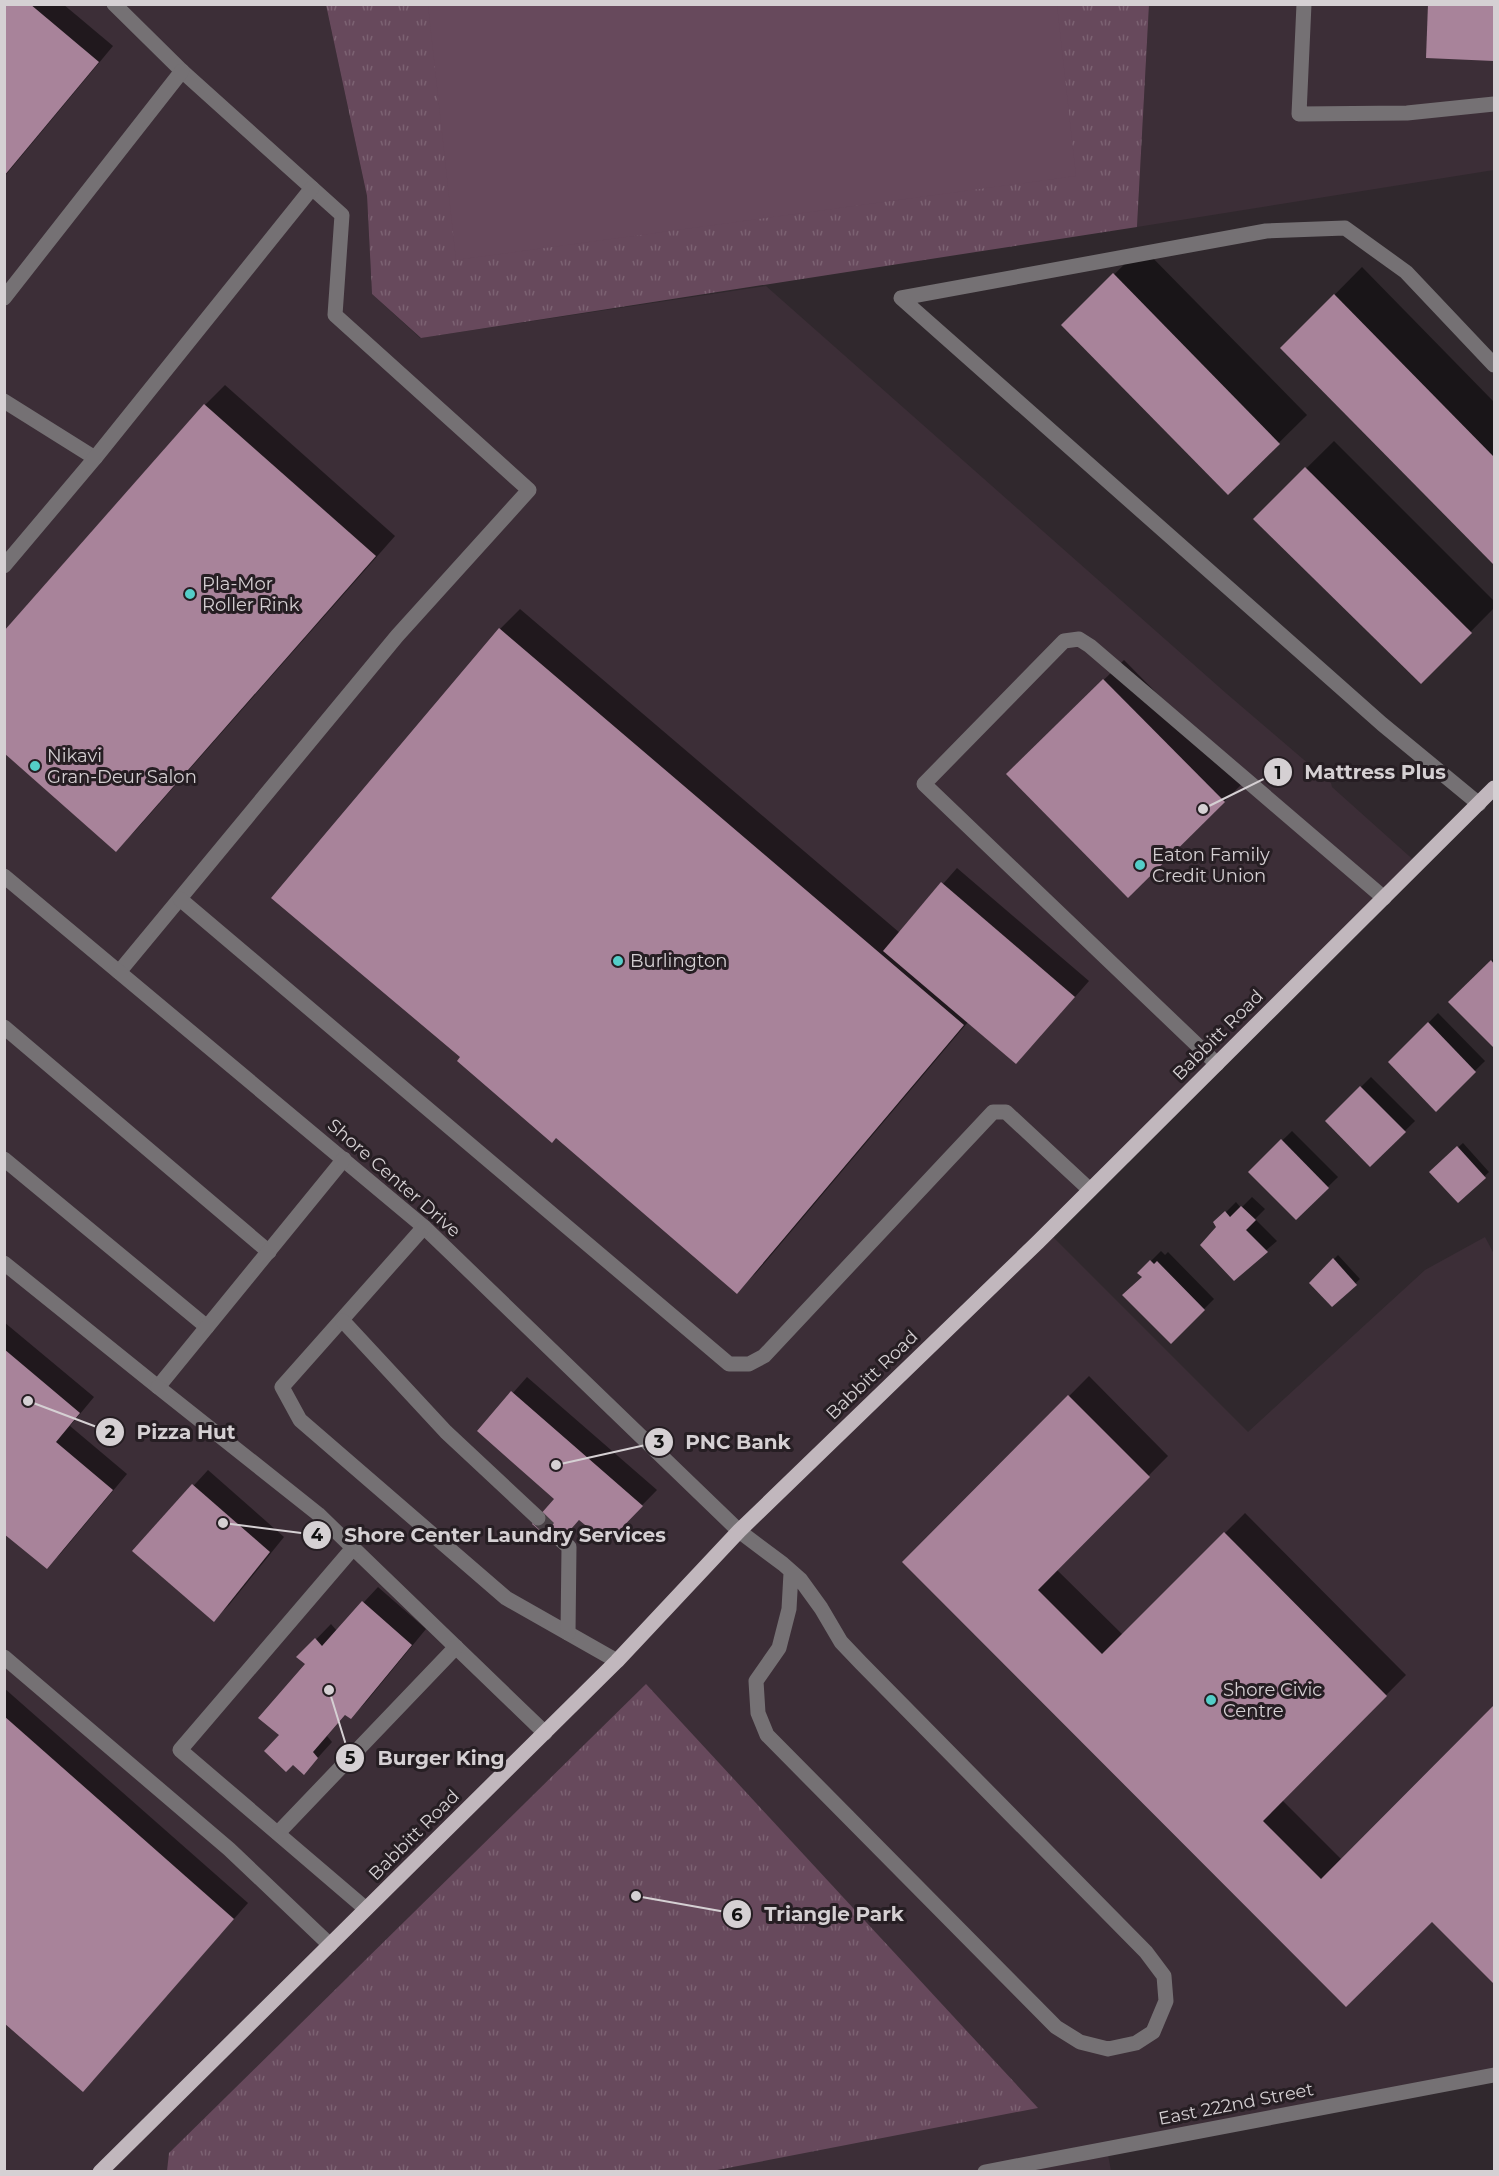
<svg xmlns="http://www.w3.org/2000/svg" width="1499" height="2176" viewBox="0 0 1499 2176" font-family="Montserrat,sans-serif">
<defs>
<pattern id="park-tufts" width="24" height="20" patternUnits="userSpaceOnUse" patternTransform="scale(1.5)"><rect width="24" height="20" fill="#67495c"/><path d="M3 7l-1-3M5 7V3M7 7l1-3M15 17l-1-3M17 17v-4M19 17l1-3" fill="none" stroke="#7c6272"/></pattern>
</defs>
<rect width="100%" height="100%" fill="#30282d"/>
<!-- built -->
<g fill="#3c2e37">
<path d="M5,5H326L367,196L372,294L420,338L766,286L1227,694L1331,783L1332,787L1418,864L1048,1232L1248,1432L1425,1270L1485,1237L1494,1254V2075L1107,2149L1111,2171L5,2172Z"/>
<path d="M1149,5H1494V170L1137,227Z"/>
</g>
<!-- park -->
<g fill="url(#park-tufts)">
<path d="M326,5H1149L1137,227L421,338L372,294L367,196Z"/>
<path d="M646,1684L1038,2108L712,2171H167L169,2153Z"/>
</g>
<!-- pitch -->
<path fill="#67495c" d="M428,5H1057L1076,176L456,260Z"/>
<!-- shadow -->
<g fill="#0007">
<path d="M4,4H63L113,46L4,177Z"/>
<path d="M1429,4H1494V59L1427,57Z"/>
<path d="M1142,247L1307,415L1228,493L1063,325Z"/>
<path d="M1362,267L1494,402V563L1282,348Z"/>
<path d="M225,385L395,536L136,830L116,850L4,634L205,405Z"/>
<path d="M1334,441L1494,601V608L1421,682L1255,519Z"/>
<path d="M520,609L900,933L957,868L1089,981L1031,1047L968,1022L756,1273L736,1292L462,1056L273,897L500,629Z"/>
<path d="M1124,660L1244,782L1128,896L1008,774Z"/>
<path d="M1494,958V1046L1451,1002Z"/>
<path d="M1438,1013L1485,1061L1436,1109L1390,1062Z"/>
<path d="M1371,1077L1415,1121L1370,1165L1327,1121Z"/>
<path d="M1292,1131L1338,1177L1296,1218L1250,1172Z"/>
<path d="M1463,1143L1489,1172L1458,1201L1431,1172Z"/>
<path d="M1252,1197L1265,1209L1255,1219L1277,1241L1234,1278L1218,1227L1225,1213L1236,1202L1241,1208Z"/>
<path d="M1161,1251L1165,1255L1168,1252L1214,1299L1171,1342L1144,1277L1139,1273Z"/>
<path d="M1338,1255L1360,1279L1332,1305L1311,1283Z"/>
<path d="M4,1322L94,1397L70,1426L127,1474L62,1552L47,1567L4,1532Z"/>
<path d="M1089,1376L1168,1456L1056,1569L1123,1635L1245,1513L1406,1675L1282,1800L1342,1860L1494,1707V1982L1432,1920L1346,2005L904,1562Z"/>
<path d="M527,1377L657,1490L607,1541L580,1519L557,1543V1499L479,1431Z"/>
<path d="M208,1470L284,1537L229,1605L214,1620L134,1551Z"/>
<path d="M378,1587L426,1629L366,1702L351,1717L346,1714L327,1736L332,1742L304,1773L281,1735L308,1664L299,1657L331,1624L337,1631Z"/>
<path d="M4,1688L248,1903L83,2090L4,2021Z"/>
</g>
<!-- building -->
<g fill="#a8839a">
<path d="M4,4H30L99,62L4,176Z"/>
<path d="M1428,4H1494V61L1426,58Z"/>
<path d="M1113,273L1280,444L1228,495L1061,325Z"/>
<path d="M1334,294L1494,457V565L1280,348Z"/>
<path d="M204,404L376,556L116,852L4,753V631Z"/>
<path d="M1305,467L1472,633L1421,684L1253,519Z"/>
<path d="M499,628L964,1025L737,1294L556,1138L552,1143L457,1061L460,1057L271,898Z"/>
<path d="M1103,679L1225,802L1128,898L1006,774Z"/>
<path d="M941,882L1075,997L1016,1064L883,951Z"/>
<path d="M1491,960L1494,964V1048L1448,1002Z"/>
<path d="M1428,1022L1476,1072L1436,1112L1388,1062Z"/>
<path d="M1360,1086L1406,1132L1370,1167L1325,1121Z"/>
<path d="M1281,1139L1329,1188L1296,1220L1248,1172Z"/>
<path d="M1457,1146L1486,1178L1458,1203L1429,1172Z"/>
<path d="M1241,1206L1256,1220L1246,1230L1268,1252L1234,1281L1200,1245L1216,1227L1213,1222L1225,1211L1230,1217Z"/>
<path d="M1333,1258L1357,1285L1332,1307L1309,1283Z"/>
<path d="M1150,1260L1154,1264L1157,1261L1205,1310L1171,1344L1122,1295L1142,1277L1137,1273Z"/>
<path d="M4,1349L80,1413L56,1442L113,1490L47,1569L4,1534Z"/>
<path d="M511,1391L643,1506L607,1543L579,1520L557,1545L532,1524L554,1499L477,1431Z"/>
<path d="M1068,1395L1150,1477L1038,1590L1102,1654L1224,1532L1387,1696L1263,1821L1321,1879L1494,1705V1984L1432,1922L1346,2007L902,1562Z"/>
<path d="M192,1484L270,1552L214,1622L132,1551Z"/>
<path d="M362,1601L412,1645L351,1719L345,1715L313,1752L318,1758L304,1775L293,1765L286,1772L264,1751L279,1735L258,1718L305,1664L296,1657L315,1638L322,1646Z"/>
<path d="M4,1716L234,1919L83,2092L4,2023Z"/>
</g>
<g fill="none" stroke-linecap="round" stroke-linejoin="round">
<!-- minor-tunnel -->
<path stroke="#494146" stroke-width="15" stroke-dasharray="15 8" stroke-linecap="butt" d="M538,1518L561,1540"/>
<!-- minor -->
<g stroke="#757174" stroke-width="15">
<path d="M114,4L182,71L342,215L335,315L529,490L397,636L119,972"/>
<path d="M1304,4L1299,114L1407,113L1494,104"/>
<path d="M4,298L182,71"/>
<path d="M4,401L95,458"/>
<path d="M4,566L95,458L312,188"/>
<path d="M1479,804L1382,724L901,298L1266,231L1345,228L1406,272L1494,365"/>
<path d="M4,876L424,1227L739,1531L783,1564L800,1579L821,1608L841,1642L861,1663L1146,1952L1164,1976L1166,2001L1153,2032L1136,2043L1108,2049L1080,2042L1056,2027L767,1735L758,1713L756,1681L779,1648L789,1609L791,1573"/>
<path d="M180,899L729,1364H749L764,1356L993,1112H1006L1090,1190"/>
<path d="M4,1027L269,1252"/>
<path d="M1217,1064L924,784L1064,641L1079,639L1090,646L1384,898"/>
<path d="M4,1159L207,1327"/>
<path d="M424,1227L282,1387L300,1420L506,1598L617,1661"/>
<path d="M4,1263L158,1387L344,1159"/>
<path d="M343,1321L446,1432L538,1518"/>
<path d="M158,1387L318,1514L545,1733"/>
<path d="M561,1540L569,1547L568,1633"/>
<path d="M353,1548L180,1750L366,1909"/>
<path d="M4,1657L229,1849L330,1945"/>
<path d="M278,1833L456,1647"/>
<path d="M985,2172L1494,2075"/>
</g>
<!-- major -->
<path stroke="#c1b7bd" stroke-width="15" d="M100,2172L617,1661L739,1531L1038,1242L1494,788"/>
</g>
<!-- markers -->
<g fill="#54cdc8" stroke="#261e23" stroke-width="2">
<circle cx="190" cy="594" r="6"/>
<circle cx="35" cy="766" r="6"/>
<circle cx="1140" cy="865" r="6"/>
<circle cx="618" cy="961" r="6"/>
<circle cx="1211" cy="1700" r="6"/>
</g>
<g text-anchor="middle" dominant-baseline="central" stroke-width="6" stroke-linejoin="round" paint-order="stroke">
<!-- poi labels -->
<g font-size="18" fill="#d5d0d3" stroke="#261e23" text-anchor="start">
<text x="202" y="584">Pla-Mor<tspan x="202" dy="21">Roller Rink</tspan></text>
<text x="47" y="756">Nikavi<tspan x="47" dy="21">Gran-Deur Salon</tspan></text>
<text x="1152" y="855">Eaton Family<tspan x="1152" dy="21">Credit Union</tspan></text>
<text x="630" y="961">Burlington</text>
<text x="1223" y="1690">Shore Civic<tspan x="1223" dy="21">Centre</tspan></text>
</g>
<!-- street labels -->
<g font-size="18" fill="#d5d0d3" stroke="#261e23">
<text transform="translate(1218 1035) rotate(-45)">Babbitt Road</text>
<text transform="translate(394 1178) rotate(41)">Shore Center Drive</text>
<text transform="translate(872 1375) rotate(-44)">Babbitt Road</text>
<text transform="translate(414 1835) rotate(-45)">Babbitt Road</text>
<text transform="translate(1236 2104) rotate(-11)">East 222nd Street</text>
</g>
</g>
<!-- callouts -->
<path fill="none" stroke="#d5d0d3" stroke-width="2" d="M1203 809L1278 772M28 1401L110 1432M556 1465L659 1442M223 1523L317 1535M329 1690L350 1758M636 1896L737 1914"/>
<g fill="#d5d0d3" stroke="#261e23" stroke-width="2">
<circle cx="1203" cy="809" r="6"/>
<circle cx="28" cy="1401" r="6"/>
<circle cx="556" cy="1465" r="6"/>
<circle cx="223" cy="1523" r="6"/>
<circle cx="329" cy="1690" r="6"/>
<circle cx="636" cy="1896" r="6"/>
<circle cx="1278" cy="772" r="15"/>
<circle cx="110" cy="1432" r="15"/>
<circle cx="659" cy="1442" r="15"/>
<circle cx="317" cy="1535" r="15"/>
<circle cx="350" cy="1758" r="15"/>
<circle cx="737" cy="1914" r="15"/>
</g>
<g font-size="18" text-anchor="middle" font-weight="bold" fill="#111">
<text x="1278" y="779">1</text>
<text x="110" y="1438">2</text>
<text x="659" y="1448">3</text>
<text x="317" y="1541">4</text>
<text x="350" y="1764">5</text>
<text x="737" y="1921">6</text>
</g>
<g font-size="20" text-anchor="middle" font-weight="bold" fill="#d5d0d3" stroke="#261e23" stroke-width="6" stroke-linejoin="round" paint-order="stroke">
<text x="1375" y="779">Mattress Plus</text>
<text x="186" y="1439">Pizza Hut</text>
<text x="738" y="1449">PNC Bank</text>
<text x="505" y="1542">Shore Center Laundry Services</text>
<text x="441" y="1765">Burger King</text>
<text x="834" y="1921">Triangle Park</text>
</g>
<!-- border -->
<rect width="1499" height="2176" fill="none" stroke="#d5d0d3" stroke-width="12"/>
</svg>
